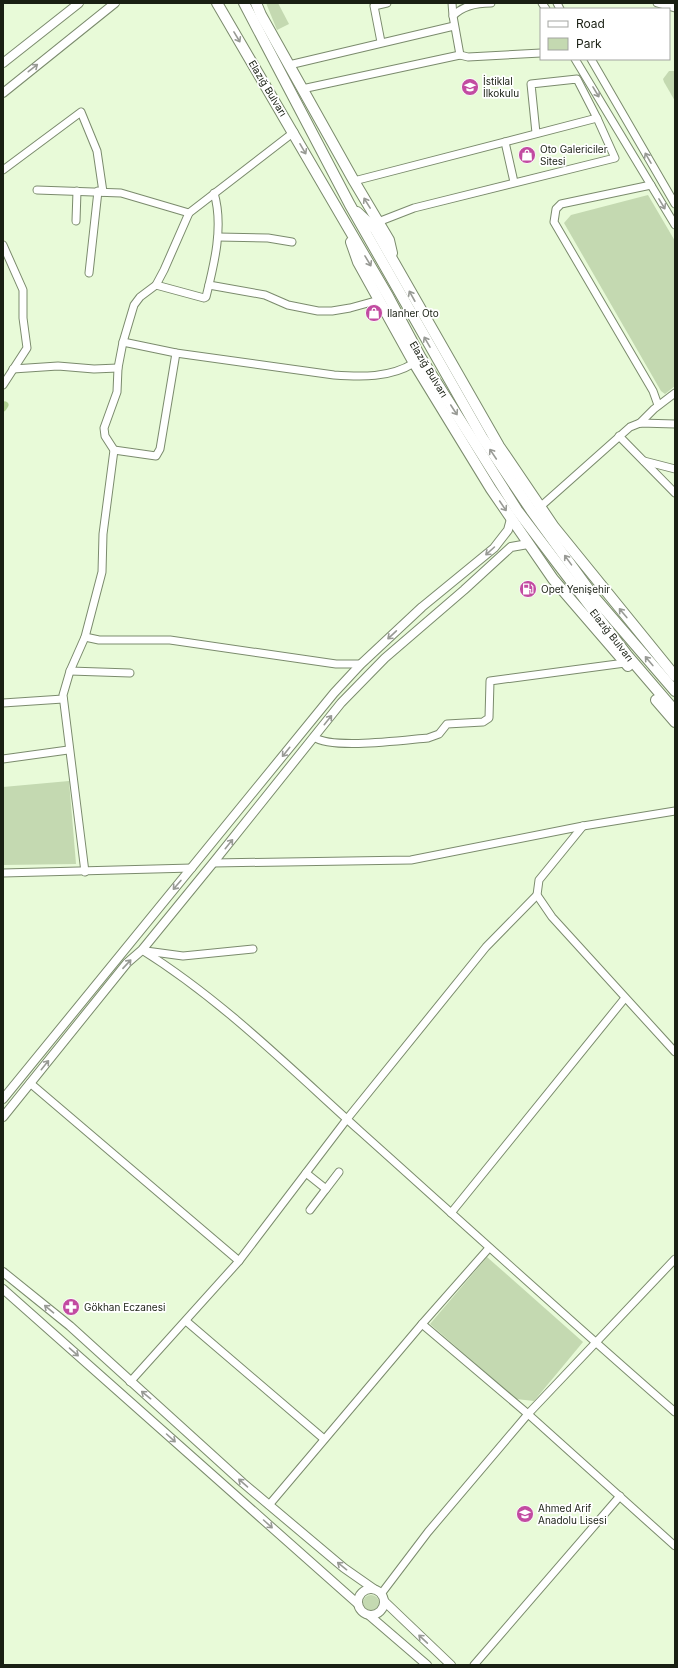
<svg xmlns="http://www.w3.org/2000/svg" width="678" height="1668" viewBox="0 0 678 1668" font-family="Inter,sans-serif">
<rect width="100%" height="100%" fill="#e8fad8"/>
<!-- green -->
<g fill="#c4d9b1">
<path d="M266,3H278L289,24L277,30Z"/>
<path d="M669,71H675V101L664,82L663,79Z"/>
<path d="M648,195L675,241V386L665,394L661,391L564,223L571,215Z"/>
<path d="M69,781L76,864L3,865V787Z"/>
<path d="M487,1257L583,1342L534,1401L516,1399L430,1324Z"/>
<circle cx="371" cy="1603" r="8"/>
</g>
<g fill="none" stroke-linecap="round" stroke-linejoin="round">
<!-- canal -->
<path stroke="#b4d495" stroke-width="7" d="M3,408L5,405"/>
<!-- minor casing -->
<g stroke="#7b8b6d" stroke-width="9">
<g id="minor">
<path d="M452,3L453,16"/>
<path d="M542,3L546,9"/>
<path d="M557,3L560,9"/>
<path d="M657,3L675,8"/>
<path d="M381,42L374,6L387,3"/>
<path d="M460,55L468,57L541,53"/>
<path d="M575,59L675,225"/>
<path d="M591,59L675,204"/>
<path d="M289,65L454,26"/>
<path d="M302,89L460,55L453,16C463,5 477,3 491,3"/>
<path d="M536,133L531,84L577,79L597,118"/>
<path d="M505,142L514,182"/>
<path d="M3,170L81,112L97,151L103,192"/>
<path d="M354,181L597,118L615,158L414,208L378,222"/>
<path d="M651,185L561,204L556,209L554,222L653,391L658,405"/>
<path d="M37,190L121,193L189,213"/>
<path d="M76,221L77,191"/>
<path d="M218,237L268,238L292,242"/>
<path d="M3,245L23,290V318L27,348L3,385"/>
<path d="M89,273L98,191"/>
<path d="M156,285L204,298L206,297C214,265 224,226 214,193"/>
<path d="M209,285L265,295L288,305L318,311H332L350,308L379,300"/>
<path d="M123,342L176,353L334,375C361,377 390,378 414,363"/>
<path d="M13,369L58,366L94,369L118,368"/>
<path d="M640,423L654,409L675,393"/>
<path d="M619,436L675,493"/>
<path d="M114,450L156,456L160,449L176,353"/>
<path d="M644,461L675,469"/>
<path d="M540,507L630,427L640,423L675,424"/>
<path d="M85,637L99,640H170L336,664H361"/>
<path d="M70,671L130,673"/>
<path d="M3,703L63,699"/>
<path d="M314,737C332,750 404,740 428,738L439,734L447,724L483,722L489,718L490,681L625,663"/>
<path d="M3,759L68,750"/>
<path d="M583,826L539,880L537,895L552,917L675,1052"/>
<path d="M213,863L411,860L583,826L675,811"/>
<path d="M85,872L63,695L70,671L85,637L102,572L103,534L114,450L105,436L104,428L117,392L118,368L123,342L134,305L140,297L156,285L164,270L189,213L294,132"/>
<path d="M3,873L192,868"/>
<path d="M142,950C222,1000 290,1068 360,1131C465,1225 569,1320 675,1412"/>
<path d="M146,951L183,956L253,949"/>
<path d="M30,1083L239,1261"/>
<path d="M306,1173L326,1189L339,1172"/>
<path d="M310,1210L326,1189"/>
<path d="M451,1213L625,998"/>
<path d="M186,1321L324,1439"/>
<path d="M422,1324L528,1414L675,1546"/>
<path d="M130,1382L239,1261L347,1119L486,947L537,895"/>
<path d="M269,1505L422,1324L489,1248"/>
<path d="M381,1594L428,1532L528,1414L675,1259"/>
<path d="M474,1665L620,1496"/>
</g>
</g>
<!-- major casing -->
<g stroke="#7b8b6d" stroke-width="10">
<g id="major">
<path d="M3,63L79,3"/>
<path d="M3,93L115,3"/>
<path d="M3,1099L334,693L361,664L422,607L494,548L508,530L511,519"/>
<path d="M3,1117L127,963L142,950L213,863L341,703L385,658L464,590L511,547L528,544"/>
<path d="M3,1272L70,1326L243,1483L344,1568L374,1589"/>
<path d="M3,1289L358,1604"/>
<circle cx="371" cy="1602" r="13"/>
<path d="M385,1602L451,1665"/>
<path d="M370,1616L427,1665"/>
</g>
</g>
<!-- highway casing -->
<g stroke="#7b8b6d" stroke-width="12">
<g id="highway">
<path d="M217,3L388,296L421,358L517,510L627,655L675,711"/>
<path d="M244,3L350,205L482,437L531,510L595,598L675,691"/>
<path d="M256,3L261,15L354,181L389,240L392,253"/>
<path d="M357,212L375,229L499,446L554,527L675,676"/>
<path d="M351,242L358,262L414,363L491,489L553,579L628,666"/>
<path d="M656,700L675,722"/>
</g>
</g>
<!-- minor -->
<use href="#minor" stroke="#fff" stroke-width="7"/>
<!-- major -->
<use href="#major" stroke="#fff" stroke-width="8"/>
<!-- highway -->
<use href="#highway" stroke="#fff" stroke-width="10"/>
</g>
<!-- one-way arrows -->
<defs><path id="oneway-shaft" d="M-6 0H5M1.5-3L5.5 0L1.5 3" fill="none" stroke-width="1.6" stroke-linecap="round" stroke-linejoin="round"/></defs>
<g stroke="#989a95">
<use href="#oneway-shaft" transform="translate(237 37) rotate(59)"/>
<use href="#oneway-shaft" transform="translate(33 68) rotate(-38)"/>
<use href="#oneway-shaft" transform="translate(596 92) rotate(59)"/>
<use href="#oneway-shaft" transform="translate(303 149) rotate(60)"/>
<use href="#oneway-shaft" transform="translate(648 158) rotate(-120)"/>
<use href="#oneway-shaft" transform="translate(367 203) rotate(-122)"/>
<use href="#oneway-shaft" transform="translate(662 204) rotate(59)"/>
<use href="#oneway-shaft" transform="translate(368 261) rotate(59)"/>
<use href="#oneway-shaft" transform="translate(412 296) rotate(-119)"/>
<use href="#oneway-shaft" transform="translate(427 342) rotate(-120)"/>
<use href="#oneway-shaft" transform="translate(454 410) rotate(57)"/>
<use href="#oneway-shaft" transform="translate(493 454) rotate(-124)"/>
<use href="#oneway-shaft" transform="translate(503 506) rotate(56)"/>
<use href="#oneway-shaft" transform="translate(490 551) rotate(138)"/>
<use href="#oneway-shaft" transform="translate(568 560) rotate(-126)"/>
<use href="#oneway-shaft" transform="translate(623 613) rotate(-130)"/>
<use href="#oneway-shaft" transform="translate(392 635) rotate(137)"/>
<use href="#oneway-shaft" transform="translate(649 661) rotate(-130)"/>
<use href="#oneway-shaft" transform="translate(328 720) rotate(-51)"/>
<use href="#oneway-shaft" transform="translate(286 752) rotate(129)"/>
<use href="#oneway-shaft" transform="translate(229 844) rotate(-51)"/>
<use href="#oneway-shaft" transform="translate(177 885) rotate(131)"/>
<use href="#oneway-shaft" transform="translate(127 964) rotate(-47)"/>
<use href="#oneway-shaft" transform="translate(45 1065) rotate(-51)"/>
<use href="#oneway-shaft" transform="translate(49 1309) rotate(-140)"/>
<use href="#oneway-shaft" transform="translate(74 1352) rotate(41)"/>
<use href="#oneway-shaft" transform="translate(146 1395) rotate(-141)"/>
<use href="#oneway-shaft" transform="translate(171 1438) rotate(42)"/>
<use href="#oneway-shaft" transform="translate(243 1483) rotate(-139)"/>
<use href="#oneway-shaft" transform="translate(268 1524) rotate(42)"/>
<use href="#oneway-shaft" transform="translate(342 1566) rotate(-141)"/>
<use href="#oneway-shaft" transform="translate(423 1639) rotate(-137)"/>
</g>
<!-- icons -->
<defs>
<g id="school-disc" transform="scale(0.9)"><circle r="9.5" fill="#c24ba1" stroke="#fff"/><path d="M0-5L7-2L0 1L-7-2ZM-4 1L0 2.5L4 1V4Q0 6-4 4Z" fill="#fff"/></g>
<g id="shop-disc" transform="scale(0.9)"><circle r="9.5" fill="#c24ba1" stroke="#fff"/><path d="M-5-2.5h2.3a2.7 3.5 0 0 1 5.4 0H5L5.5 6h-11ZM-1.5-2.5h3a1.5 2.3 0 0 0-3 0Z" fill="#fff"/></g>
<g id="fuel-disc" transform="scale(0.9)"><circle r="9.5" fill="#c24ba1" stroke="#fff"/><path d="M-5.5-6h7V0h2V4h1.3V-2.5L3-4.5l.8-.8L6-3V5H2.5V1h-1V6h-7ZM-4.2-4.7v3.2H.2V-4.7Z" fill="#fff"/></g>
<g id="pharmacy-disc" transform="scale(0.9)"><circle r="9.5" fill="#c24ba1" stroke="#fff"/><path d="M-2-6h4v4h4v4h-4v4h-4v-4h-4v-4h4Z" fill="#fff"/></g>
</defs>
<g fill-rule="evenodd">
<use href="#school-disc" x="470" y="87"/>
<use href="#shop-disc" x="527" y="155"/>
<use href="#shop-disc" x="374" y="313"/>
<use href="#fuel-disc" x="528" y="589"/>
<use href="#pharmacy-disc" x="71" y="1307"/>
<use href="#school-disc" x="525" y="1514"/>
</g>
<g text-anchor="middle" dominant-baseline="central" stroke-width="3.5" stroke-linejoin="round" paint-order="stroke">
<!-- poi labels -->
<g font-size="10" fill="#191f13" stroke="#fff" text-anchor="start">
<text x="483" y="81">İstiklal<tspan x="483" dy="12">İlkokulu</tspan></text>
<text x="540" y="149">Oto Galericiler<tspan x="540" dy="12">Sitesi</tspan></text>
<text x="387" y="313">Ilanher Oto</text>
<text x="541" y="589">Opet Yenişehir</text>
<text x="84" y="1307">Gökhan Eczanesi</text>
<text x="538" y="1508">Ahmed Arif<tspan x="538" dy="12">Anadolu Lisesi</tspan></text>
</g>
<!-- street labels -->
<g font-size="10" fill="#191f13" stroke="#fff">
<text transform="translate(268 88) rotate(59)">Elazığ Bulvarı</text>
<text transform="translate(429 369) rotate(59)">Elazığ Bulvarı</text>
<text transform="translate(612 635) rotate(52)">Elazığ Bulvarı</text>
</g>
</g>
<!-- border -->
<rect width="678" height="1668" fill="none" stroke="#191f13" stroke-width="8"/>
<!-- legend -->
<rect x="540" y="8" width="130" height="52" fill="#ffffff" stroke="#a3a5a1"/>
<rect x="548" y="21" width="20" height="6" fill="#ffffff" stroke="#a3a5a1"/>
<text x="576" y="28" font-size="12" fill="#191f13">Road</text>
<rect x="548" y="38" width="20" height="12" fill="#c4d9b1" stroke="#a3a5a1"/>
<text x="576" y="48" font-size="12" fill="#191f13">Park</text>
</svg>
